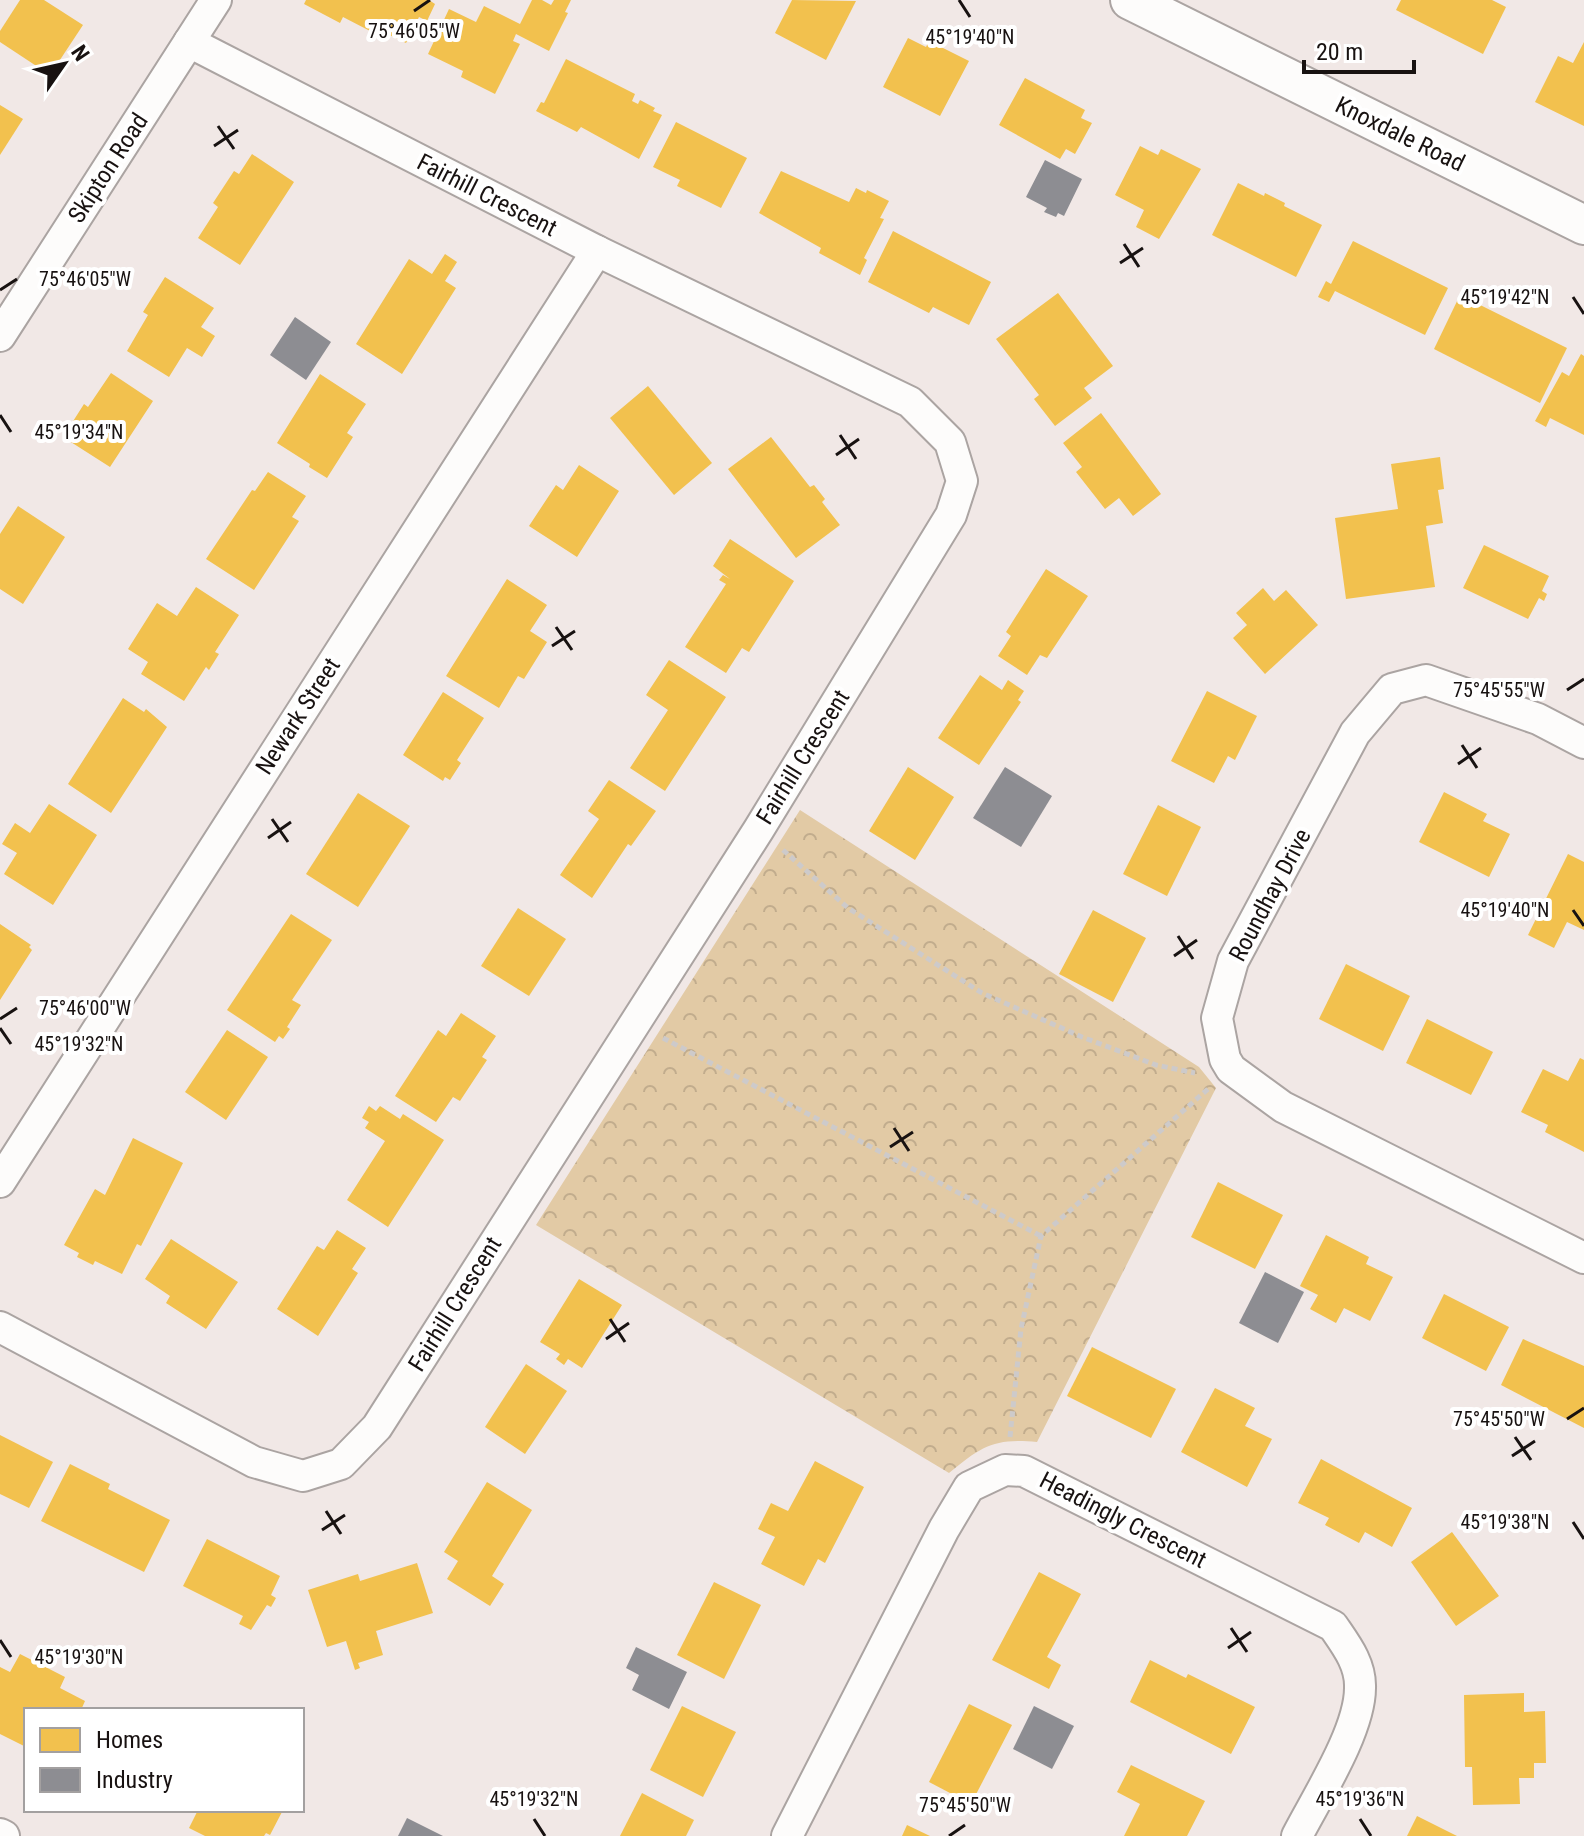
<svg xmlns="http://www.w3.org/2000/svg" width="1584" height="1836" viewBox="0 0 1584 1836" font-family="'Roboto Condensed',sans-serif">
<defs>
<pattern id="park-crowns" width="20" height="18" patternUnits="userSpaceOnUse" patternTransform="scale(2)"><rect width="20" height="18" fill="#e2caa5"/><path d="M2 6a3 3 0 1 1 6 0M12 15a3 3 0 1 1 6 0" fill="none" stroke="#c1ac8d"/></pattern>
</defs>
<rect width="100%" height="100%" fill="#f1e8e6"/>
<!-- park -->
<path fill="url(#park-crowns)" d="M800,810L1199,1067L1216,1088L1037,1442C994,1438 982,1446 949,1473L536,1225Z"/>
<!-- homes -->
<g fill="#f2c14e">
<path d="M20,0H44L83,25L50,75L0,42V31Z"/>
<path d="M306,0H429L435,4L427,21L419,17L406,43L373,27L370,31L343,17L340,23L304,4Z"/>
<path d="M532,0H542L551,5L554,0H571L565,12L568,13L549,51L516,34L513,41L520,44L495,94L461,77L463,71L428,54L449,9L476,22L484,6L520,24Z"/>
<path d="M792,0L856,1L826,60L775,33Z"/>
<path d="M1401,0H1492L1506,7L1483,54L1396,10Z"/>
<path d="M908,38L926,47L929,41L969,61L940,116L883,87Z"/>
<path d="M1584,42V126L1535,102L1558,56L1573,63Z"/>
<path d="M566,59L635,94L632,101L638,104L640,100L655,108L653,111L662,115L639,159L581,127L577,132L536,111L541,102L544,103Z"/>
<path d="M1025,78L1085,110L1081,118L1092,123L1075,154L1066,149L1060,159L999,125Z"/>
<path d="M0,105L23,119L0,155Z"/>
<path d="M676,122L747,158L721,208L677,186L680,180L653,167Z"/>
<path d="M1140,146L1158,155L1161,149L1201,169L1159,239L1136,227L1144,210L1115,195Z"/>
<path d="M252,154L294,182L240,265L198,238L218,207L213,203L234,171L239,174Z"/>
<path d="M781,171L849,202L856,188L866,193L867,190L889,201L880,218L884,219L864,258L867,260L860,275L819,253L821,248L759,213Z"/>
<path d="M1238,183L1264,196L1265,193L1285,203L1284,206L1322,225L1296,277L1212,235Z"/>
<path d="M893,231L991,282L969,325L933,307L929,313L868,282Z"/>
<path d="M1353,241L1448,288L1425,335L1335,291L1329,302L1318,297L1326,281L1331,284Z"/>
<path d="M445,254L457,262L445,281L456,288L402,374L356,344L409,259L432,274Z"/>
<path d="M165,277L214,308L201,327L215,336L202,357L187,348L169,377L127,351L148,315L143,312Z"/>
<path d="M1058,293L1113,366L1084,388L1092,398L1055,426L1034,399L1039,395L996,339Z"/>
<path d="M1460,295L1567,348L1540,403L1434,349Z"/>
<path d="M1581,354L1584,356V435L1550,418L1546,427L1535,421L1562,372L1569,376Z"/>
<path d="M111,373L153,401L110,467L63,437L84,404L88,407Z"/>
<path d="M320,374L366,404L347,433L353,437L327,478L309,467L310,464L277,443Z"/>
<path d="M648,386L712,463L674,495L610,418Z"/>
<path d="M1101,413L1161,494L1133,516L1119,498L1105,509L1076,472L1082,467L1063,443Z"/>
<path d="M771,437L810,487L814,485L825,499L822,502L840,525L796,558L728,469Z"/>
<path d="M1440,457L1444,489L1438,490L1443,523L1426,526L1435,587L1346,599L1335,518L1398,509L1391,464Z"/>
<path d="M579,465L619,491L577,557L529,526L556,485L563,490Z"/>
<path d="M268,472L306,496L292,517L299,521L254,590L206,559L252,490L255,491Z"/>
<path d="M18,506L65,537L23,604L0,589V534Z"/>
<path d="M730,539L794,581L749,652L742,648L726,673L685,647L726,584L719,580L723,575L730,579L713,566Z"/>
<path d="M1484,545L1549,576L1542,591L1547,594L1544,601L1539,598L1528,619L1463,588Z"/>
<path d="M1046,569L1088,596L1047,658L1040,655L1027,675L998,656L1011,636L1006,632Z"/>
<path d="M507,579L547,605L530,631L547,642L524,679L518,676L499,708L446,676Z"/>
<path d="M196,587L239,615L215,652L219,654L209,670L206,667L184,701L141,674L148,662L128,649L157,603L177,616Z"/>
<path d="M1263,588L1274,601L1286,590L1318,625L1265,674L1233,638L1247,625L1236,613Z"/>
<path d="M669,660L726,697L665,791L630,768L668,710L646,695Z"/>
<path d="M980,675L1002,690L1008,680L1024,691L1018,700L1021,702L979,765L938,738Z"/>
<path d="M1207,691L1257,716L1235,760L1228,756L1214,783L1171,761Z"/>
<path d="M443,692L484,718L457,760L461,763L450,780L445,777L443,781L403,755Z"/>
<path d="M123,698L144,712L146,709L167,727L111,813L68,784Z"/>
<path d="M908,767L954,797L915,860L869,831Z"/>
<path d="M609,780L656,811L631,846L628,844L592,898L560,875L599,819L588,811Z"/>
<path d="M1444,792L1487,814L1483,821L1510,834L1489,877L1419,842Z"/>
<path d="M358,793L410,826L358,907L306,874Z"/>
<path d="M49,804L97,835L53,905L4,874L17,853L2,844L15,823L30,833Z"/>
<path d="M1158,805L1201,827L1167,896L1123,874Z"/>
<path d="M1568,854L1584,862V930L1567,922L1554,948L1528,935Z"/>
<path d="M518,908L566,939L529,996L481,966Z"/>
<path d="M1093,910L1146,938L1113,1002L1059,974Z"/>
<path d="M291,914L332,940L292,1000L301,1005L287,1027L290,1029L283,1039L279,1036L275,1042L227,1010Z"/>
<path d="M0,924L31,945L29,947L32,950L0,1000Z"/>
<path d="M1346,964L1410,996L1383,1051L1319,1019Z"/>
<path d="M461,1013L496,1036L482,1057L487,1060L460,1101L453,1097L436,1122L395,1096L438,1030L446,1036Z"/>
<path d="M1427,1019L1493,1052L1471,1095L1406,1063Z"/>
<path d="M227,1030L268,1057L226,1120L185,1092Z"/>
<path d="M1580,1058L1584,1060V1152L1545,1132L1548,1125L1521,1112L1543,1069L1568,1081Z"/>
<path d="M369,1106L376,1111L380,1106L400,1119L403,1114L444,1140L388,1227L347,1200L385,1141L365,1128L369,1122L362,1118Z"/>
<path d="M133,1138L183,1163L141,1246L137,1244L122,1274L95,1261L93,1265L77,1257L79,1253L64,1245L95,1189L105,1195Z"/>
<path d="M1218,1182L1283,1215L1255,1269L1191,1237Z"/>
<path d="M337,1230L366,1248L352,1269L358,1273L318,1336L277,1309L317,1246L324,1250Z"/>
<path d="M1326,1235L1369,1257L1366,1264L1393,1277L1370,1321L1344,1308L1336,1323L1310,1309L1318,1295L1300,1286Z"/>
<path d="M171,1239L238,1282L206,1329L166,1303L170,1296L145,1279Z"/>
<path d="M579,1279L622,1305L582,1368L568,1359L564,1365L556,1359L560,1354L540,1342Z"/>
<path d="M1444,1294L1509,1327L1486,1371L1422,1338Z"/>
<path d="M1523,1339L1584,1366V1428L1501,1385Z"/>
<path d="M1092,1347L1176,1389L1151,1438L1067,1396Z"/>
<path d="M526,1364L567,1391L525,1454L485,1427Z"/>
<path d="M1215,1388L1255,1408L1245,1426L1272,1439L1247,1487L1181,1452Z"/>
<path d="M0,1435L53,1462L29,1508L0,1494Z"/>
<path d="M1321,1459L1412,1508L1392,1547L1365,1532L1359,1543L1325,1525L1329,1518L1298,1503Z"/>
<path d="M815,1461L864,1487L825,1563L818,1559L804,1586L761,1564L775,1537L758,1529L771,1503L788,1511Z"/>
<path d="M70,1464L110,1484L108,1489L170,1520L144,1572L41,1521Z"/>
<path d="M487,1482L532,1510L492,1576L504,1584L490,1606L447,1579L458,1561L444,1552Z"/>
<path d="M1452,1532L1499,1596L1456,1626L1411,1562Z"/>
<path d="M207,1539L280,1576L271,1595L276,1598L271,1607L267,1605L251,1630L239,1624L243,1616L183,1586Z"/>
<path d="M417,1563L433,1613L376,1631L383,1655L358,1663L360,1668L355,1670L346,1641L327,1647L308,1590L358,1574L360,1581Z"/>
<path d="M1039,1572L1081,1594L1047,1657L1061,1665L1049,1689L992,1660Z"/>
<path d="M714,1582L761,1605L724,1679L677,1655Z"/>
<path d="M20,1654L65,1677L60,1688L85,1701L81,1710H26V1747L0,1734V1667L10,1672Z"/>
<path d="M1150,1660L1186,1678L1188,1674L1255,1707L1231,1754L1130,1702Z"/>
<path d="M1524,1693V1712L1545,1711L1546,1763H1534V1778H1519L1520,1804L1473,1805L1472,1767H1465L1464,1695Z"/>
<path d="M969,1704L1012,1725L971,1804L929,1782Z"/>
<path d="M682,1706L736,1732L703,1797L650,1770Z"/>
<path d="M1131,1765L1205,1801L1187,1836H1124L1140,1804L1117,1792Z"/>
<path d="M642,1793L694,1820L686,1836H620Z"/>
<path d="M198,1810H283L270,1835L266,1833L264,1836H205L189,1828Z"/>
<path d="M1417,1816L1457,1836H1407Z"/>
<path d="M907,1825L930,1836H902Z"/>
</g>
<!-- industry -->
<g fill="#8d8d92">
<path d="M1045,160L1082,179L1064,216L1058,213L1056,217L1044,212L1047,208L1026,197Z"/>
<path d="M295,317L331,342L306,380L270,355Z"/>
<path d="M1005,767L1052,796L1021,847L973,818Z"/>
<path d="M1265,1272L1304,1292L1278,1343L1239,1323Z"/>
<path d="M636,1647L687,1672L669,1709L632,1690L639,1675L626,1668Z"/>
<path d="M1034,1706L1074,1726L1052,1769L1013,1749Z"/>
<path d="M407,1818L443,1836H398Z"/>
</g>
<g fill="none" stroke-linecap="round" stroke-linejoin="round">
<!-- minor casing -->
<g stroke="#aba4a2" stroke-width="34">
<g id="minor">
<path d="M0,336L216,0"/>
<path d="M1584,743L1538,719L1426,680L1392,689L1355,733L1233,961L1217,1018L1225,1059L1231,1069L1283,1107L1584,1258"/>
<path d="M0,1182L597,251"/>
<path d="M0,1327L254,1462L303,1476L341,1464L377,1427L759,829L951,515L962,481L950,442L910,402L597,251L189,42"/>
<path d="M0,1834L4,1836"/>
<path d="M787,1836L944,1529L969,1487L1005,1470L1024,1471L1333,1626C1346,1645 1361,1664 1360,1688C1360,1731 1317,1797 1297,1836"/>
</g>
</g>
<!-- tertiary casing -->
<g stroke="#aba4a2" stroke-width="42">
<path id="tertiary" d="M1130,0L1584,225"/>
</g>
<!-- path -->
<g stroke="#cdcaca" stroke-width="5" stroke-dasharray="6 4" stroke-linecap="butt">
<path d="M783,850L848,908L982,993L1082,1037L1156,1065L1195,1073"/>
<path d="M663,1038L1041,1236"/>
<path d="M1010,1437L1021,1329L1041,1236L1208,1089"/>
</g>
<!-- minor -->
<use href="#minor" stroke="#fdfcfb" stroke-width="30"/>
<!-- tertiary -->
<use href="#tertiary" stroke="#fdfcfb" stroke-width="38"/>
</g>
<!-- ticks -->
<path fill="none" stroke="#181211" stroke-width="3" d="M959,0L970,17M414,11L430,0M218,126L234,149M214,146L238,130M1124,244L1139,267M1120,263L1143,248M0,290L17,279M1573,297L1584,314M0,415L11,432M840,435L856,459M836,455L859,439M556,627L572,650M552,646L575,631M1567,690L1584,679M1462,745L1477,768M1458,764L1481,748M272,819L288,842M268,838L291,822M1573,910L1584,926M1178,936L1193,959M1174,956L1197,940M0,1019L17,1008M0,1028L11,1044M894,1128L909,1151M890,1147L913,1132M610,1319L625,1342M606,1339L629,1323M1567,1419L1584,1408M1515,1437L1531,1460M1512,1456L1535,1441M326,1511L341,1534M1573,1522L1584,1539M322,1530L345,1515M1231,1628L1247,1652M0,1640L11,1657M1228,1648L1251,1632M534,1819L545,1836M1360,1819L1371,1836M949,1836L965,1825"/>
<g text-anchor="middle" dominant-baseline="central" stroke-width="8" stroke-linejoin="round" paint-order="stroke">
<!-- street labels -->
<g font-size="24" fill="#181211" stroke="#fff">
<text transform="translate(1400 134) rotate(26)">Knoxdale Road</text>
<text transform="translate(108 168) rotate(-57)">Skipton Road</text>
<text transform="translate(487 195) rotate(27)">Fairhill Crescent</text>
<text transform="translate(298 716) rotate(-57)">Newark Street</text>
<text transform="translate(803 757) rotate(-58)">Fairhill Crescent</text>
<text transform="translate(1270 895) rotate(-62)">Roundhay Drive</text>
<text transform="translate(455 1304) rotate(-58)">Fairhill Crescent</text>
<text transform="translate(1123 1520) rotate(27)">Headingly Crescent</text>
</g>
</g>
<g font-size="20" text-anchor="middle" fill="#181211" stroke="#fff" stroke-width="8" stroke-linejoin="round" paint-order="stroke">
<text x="414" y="38">75°46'05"W</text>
<text x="970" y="44">45°19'40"N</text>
<text x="85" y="286">75°46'05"W</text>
<text x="1505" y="304">45°19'42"N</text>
<text x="79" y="439">45°19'34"N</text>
<text x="1499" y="697">75°45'55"W</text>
<text x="1505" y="917">45°19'40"N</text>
<text x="85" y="1015">75°46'00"W</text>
<text x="79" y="1051">45°19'32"N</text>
<text x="1499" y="1426">75°45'50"W</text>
<text x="1505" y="1529">45°19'38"N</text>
<text x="79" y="1664">45°19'30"N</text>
<text x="534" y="1806">45°19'32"N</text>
<text x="1360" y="1806">45°19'36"N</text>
<text x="965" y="1812">75°45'50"W</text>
</g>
<!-- legend -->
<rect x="24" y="1708" width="280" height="104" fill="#ffffff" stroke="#a3a0a0" stroke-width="2"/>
<rect x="40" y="1728" width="40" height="24" fill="#f2c14e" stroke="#a3a0a0" stroke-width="2"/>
<text x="96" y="1748" font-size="24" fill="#181211">Homes</text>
<rect x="40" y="1768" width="40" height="24" fill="#8d8d92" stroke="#a3a0a0" stroke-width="2"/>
<text x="96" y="1788" font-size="24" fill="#181211">Industry</text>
<!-- north arrow -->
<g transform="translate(64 64) rotate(56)" stroke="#ffffff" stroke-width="6" paint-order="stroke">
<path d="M0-6L14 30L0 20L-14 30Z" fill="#181211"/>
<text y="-12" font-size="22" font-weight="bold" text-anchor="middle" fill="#181211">N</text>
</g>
<!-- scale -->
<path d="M1304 60v12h110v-12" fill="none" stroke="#181211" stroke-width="4"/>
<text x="1316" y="60" font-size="24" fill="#181211" stroke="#ffffff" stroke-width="6" paint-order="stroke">20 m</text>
</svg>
